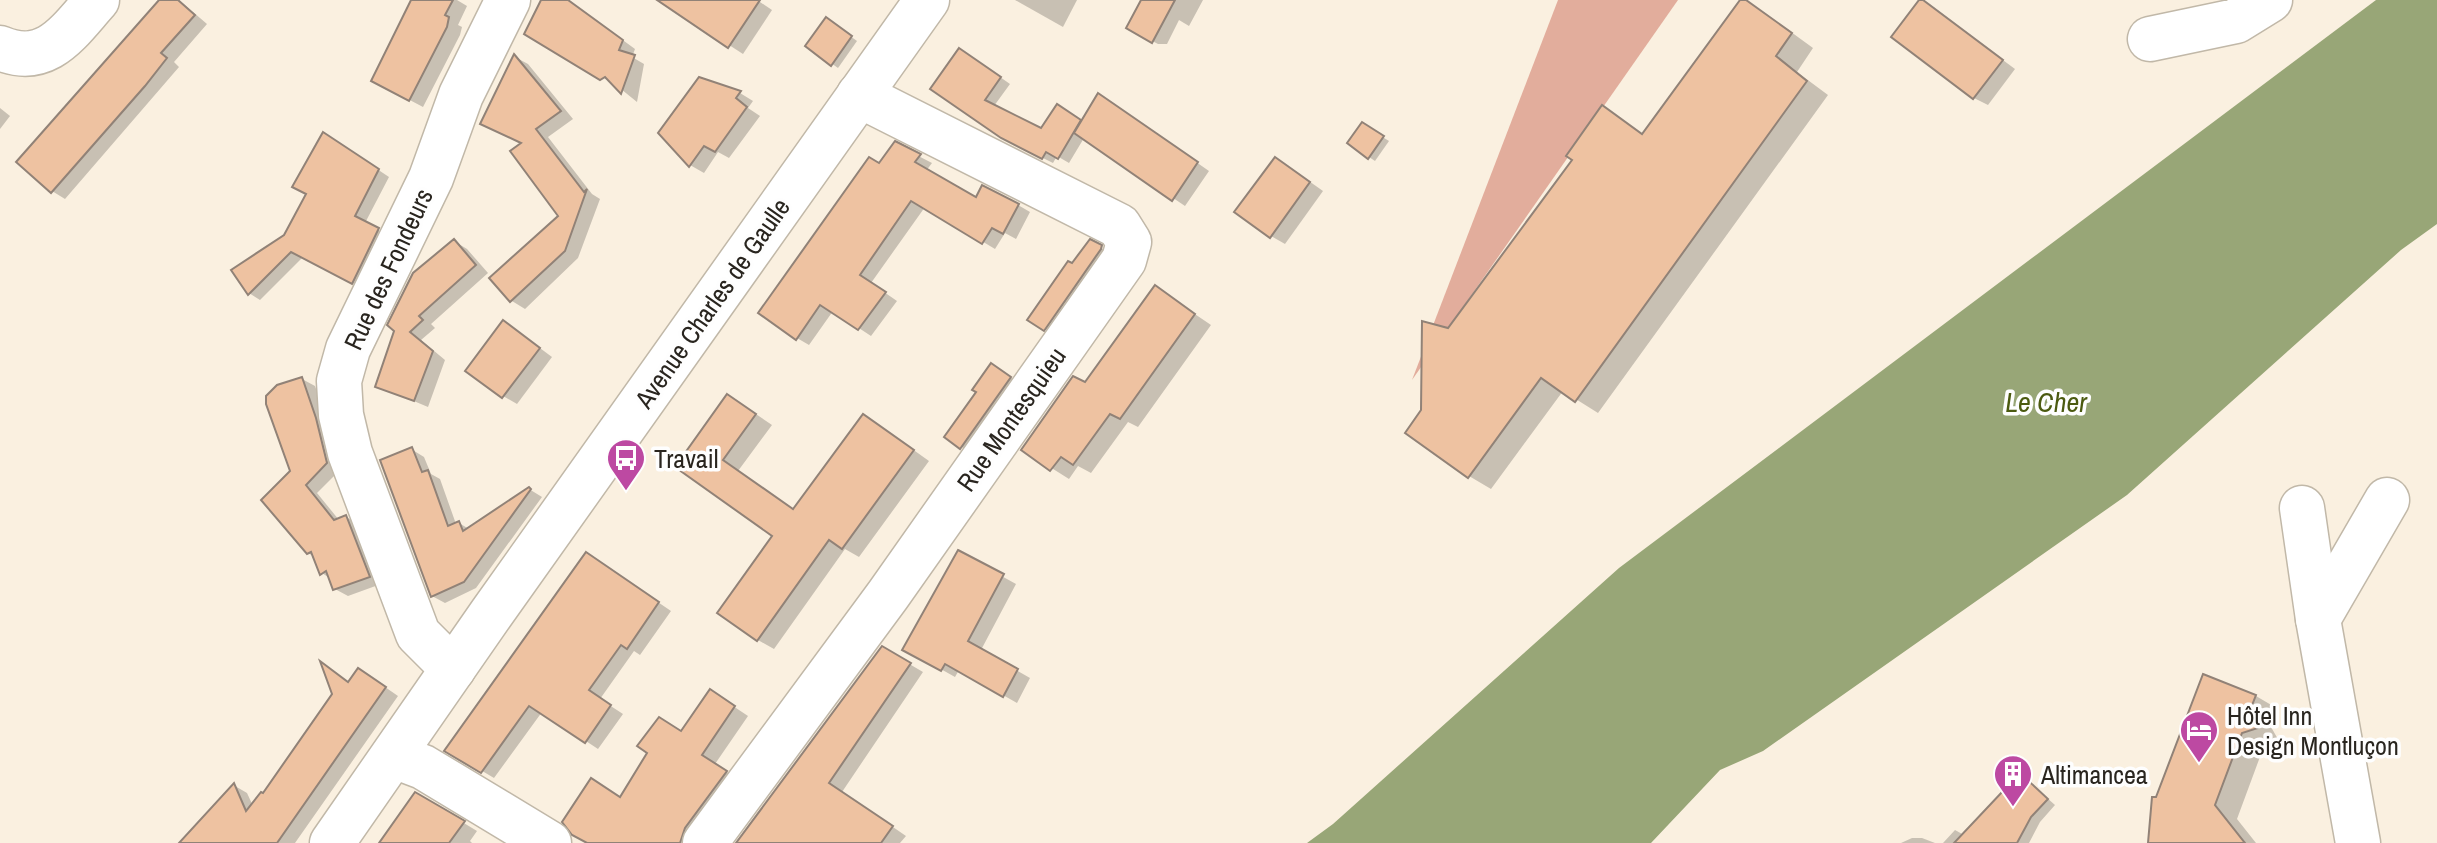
<svg xmlns="http://www.w3.org/2000/svg" width="2437" height="843" viewBox="0 0 2437 843" font-family="'Archivo Narrow',sans-serif">
<rect width="100%" height="100%" fill="#faf0e0"/>
<!-- forest -->
<path fill="#e2ad9c" d="M1558,0H1678L1412,380Z"/>
<!-- water -->
<path fill="#98a677" d="M2376,0H2437V224L2401,250L2127,495L1763,751L1720,770L1651,843H1307L1333,824L1619,568Z"/>
<!-- shadow -->
<g fill="#0003">
<path d="M162,0H179L207,24L174,62L179,67L65,199L52,191Z"/>
<path d="M414,0H457L467,6L458,25L462,27L460,35L423,107L387,88Z"/>
<path d="M543,0H568L635,49L632,57L644,64L637,102L616,85L527,33Z"/>
<path d="M682,0H757L772,10L743,54L675,10Z"/>
<path d="M1015,0H1077L1063,27Z"/>
<path d="M1143,0H1203L1189,26L1179,20L1167,44H1158L1128,28Z"/>
<path d="M1742,0L1765,13L1813,48L1797,72L1828,95L1598,413L1563,391L1491,489L1469,476L1423,411L1449,330L1575,160L1603,108L1644,135Z"/>
<path d="M1934,9L2015,69L1988,105L1974,98Z"/>
<path d="M832,23L857,41L838,68L807,46Z"/>
<path d="M970,56L1010,84L994,106L1042,131L1068,113L1083,123L1111,103L1209,171L1185,206L1084,138L1069,163L1057,156L1053,163L1013,143L933,88Z"/>
<path d="M515,57L528,64L573,119L548,137L592,194L600,199L578,258L525,309L512,301L492,278L561,216L523,143Z"/>
<path d="M699,79L740,93L753,101L748,108L760,116L729,158L718,152L704,173L690,165L660,133Z"/>
<path d="M0,108L10,116L0,129Z"/>
<path d="M1363,125L1389,141L1375,161L1369,157Z"/>
<path d="M335,141L389,177L365,223L389,236L363,289L303,257L260,300L249,293L286,237Z"/>
<path d="M895,144L932,163L926,171L976,200L1018,205L1030,212L1016,239L1005,233L995,249L925,207L871,283L897,301L871,336L833,311L809,345L797,338L880,166Z"/>
<path d="M1289,167L1323,191L1285,244L1271,236Z"/>
<path d="M454,241L467,249L488,273L431,324L435,328L421,340L445,360L428,407L378,386Z"/>
<path d="M1090,242L1114,255L1058,337L1030,320Z"/>
<path d="M1155,287L1211,325L1138,427L1128,422L1091,473L1078,466L1069,479L1023,450L1086,385Z"/>
<path d="M517,331L552,357L517,404L503,396Z"/>
<path d="M1002,372L1021,384L972,454L946,436L978,392Z"/>
<path d="M302,379L315,386L329,426L339,471L317,493L339,520L346,517L359,524L381,584L348,596L335,589L331,579L322,573L315,557L308,553L293,472Z"/>
<path d="M744,406L772,425L738,471L794,511L880,426L929,461L859,557L845,549L774,649L758,640L775,536L678,467Z"/>
<path d="M411,449L424,457L431,474L440,479L456,524L459,523L469,529L529,489L542,497L476,588L445,603L432,596Z"/>
<path d="M958,552L1016,584L981,650L1030,678L1017,703L959,670L955,677L905,649Z"/>
<path d="M599,562L671,611L640,655L634,651L600,699L623,714L598,749L542,712L494,778L447,750Z"/>
<path d="M882,648L923,672L842,792L906,836L900,843H739Z"/>
<path d="M2204,677L2256,696L2278,709L2271,727L2279,741L2264,746L2237,819L2256,843H2150L2157,799Z"/>
<path d="M372,678L398,696L295,843H182L235,786L247,793L253,806L263,796L334,694L349,683Z"/>
<path d="M724,700L748,716L715,764L739,780L696,843H590L621,799L682,733Z"/>
<path d="M2021,775L2055,805L2040,822L2029,843H1943L1955,830L1964,835Z"/>
<path d="M416,794L477,831L470,841L472,843H381Z"/>
<path d="M1912,838H1922L1935,843H1901Z"/>
</g>
<!-- building -->
<g fill="#eec2a1" stroke="#918277" stroke-width="2">
<path d="M159,0H178L195,15L161,53L167,58L145,86L51,193L16,162Z"/>
<path d="M411,0H453L445,15L449,17L447,27L409,101L371,81Z"/>
<path d="M541,0H568L623,40L619,50L635,55L621,94L605,77L600,80L524,34Z"/>
<path d="M657,0H760L728,48Z"/>
<path d="M1141,0H1175L1152,43L1126,28Z"/>
<path d="M1740,0H1746L1792,33L1776,56L1807,81L1575,402L1541,378L1468,478L1405,433L1421,410L1422,321L1448,328L1572,160L1566,156L1602,105L1642,134Z"/>
<path d="M1919,0H1923L2003,60L1973,99L1891,37Z"/>
<path d="M826,17L852,36L831,66L805,46Z"/>
<path d="M959,48L1001,77L985,100L1041,128L1057,104L1081,120L1058,159L1046,152L1042,159L1001,138L930,89Z"/>
<path d="M514,54L561,111L536,129L584,192L587,189L565,251L510,302L489,278L558,216L510,151L521,143L480,124Z"/>
<path d="M699,77L741,91L736,98L747,107L715,152L704,146L689,167L658,133Z"/>
<path d="M1098,93L1198,162L1172,201L1074,133Z"/>
<path d="M1362,122L1384,136L1368,159L1347,143Z"/>
<path d="M323,132L379,169L355,216L379,228L352,284L291,252L248,295L231,270L284,235L306,194L292,187Z"/>
<path d="M895,141L921,154L915,162L976,197L982,185L1019,204L1003,234L992,228L982,244L911,201L860,275L886,292L858,330L820,305L796,340L758,313L869,157L879,163Z"/>
<path d="M1275,157L1310,182L1270,238L1234,212Z"/>
<path d="M454,239L476,265L419,316L423,320L410,332L433,351L414,401L375,387L394,331L387,325L413,273Z"/>
<path d="M1090,239L1102,245L1101,249L1044,331L1027,320L1068,261L1072,263Z"/>
<path d="M1155,285L1195,314L1120,419L1110,414L1073,465L1061,457L1050,471L1021,450L1073,376L1085,382Z"/>
<path d="M503,320L540,348L502,398L465,371Z"/>
<path d="M991,363L1011,377L960,449L944,437L976,392L972,390Z"/>
<path d="M302,377L316,418L327,463L306,485L334,520L346,515L370,577L333,590L326,571L320,575L311,552L307,554L261,500L290,471L266,404V396L277,385Z"/>
<path d="M727,394L756,414L723,460L793,509L863,414L914,450L842,549L829,540L757,641L717,613L772,536L675,467Z"/>
<path d="M412,447L422,472L428,470L448,526L459,521L463,531L529,487L531,489L464,582L431,597L380,460Z"/>
<path d="M958,550L1004,574L968,641L1018,669L1003,697L945,664L941,671L902,650Z"/>
<path d="M586,552L659,602L627,649L621,645L589,690L611,705L585,743L529,706L481,773L444,751Z"/>
<path d="M882,646L911,663L829,783L893,826L881,843H736Z"/>
<path d="M320,661L348,682L358,668L386,687L277,843H179L234,783L246,811L261,792L263,793L332,694Z"/>
<path d="M2203,674L2256,695L2249,713L2258,728L2242,733L2215,805L2245,843H2148L2152,797H2156Z"/>
<path d="M710,689L735,706L702,755L727,771L685,828L680,843H587L572,835L562,822L591,778L620,797L647,753L637,746L659,717L681,731Z"/>
<path d="M2020,773L2048,799L2031,817L2017,843H1954Z"/>
<path d="M415,792L465,821L449,843H379Z"/>
</g>
<g fill="none" stroke-linecap="round" stroke-linejoin="round">
<!-- minor casing -->
<g stroke="#c1b8a8" stroke-width="47">
<g id="minor">
<path d="M2150,39L2236,21L2270,0"/>
<path d="M0,48C47,68 69,31 97,0"/>
<path d="M2302,508L2318,619L2358,843"/>
<path d="M2318,619L2387,500"/>
<path d="M453,669L418,634L350,453L341,415L339,381L348,349L431,178L461,95L508,0"/>
<path d="M394,756L423,767L549,843"/>
<path d="M705,843L888,595L1124,260L1129,242L1119,226L859,95"/>
</g>
</g>
<!-- major casing -->
<g stroke="#c1b8a8" stroke-width="47">
<path id="major" d="M332,843L491,614L927,0"/>
</g>
<!-- minor -->
<use href="#minor" stroke="#fff" stroke-width="44"/>
<!-- major -->
<use href="#major" stroke="#fff" stroke-width="44"/>
</g>
<!-- icons -->
<defs>
<g id="bus-pin" transform="scale(2)"><path d="M0 17L-7.5 6A9.5 9.5 0 1 1 7.5 6Z" fill="#bd49a2" stroke="#fefefe"/><path d="M-5-6H5V4H4V6H2V4H-2V6H-4V4H-5ZM-3.5-4V0h7V-4ZM-3.5 1.2v1.5H-2V1.2ZM2 1.2v1.5H3.5V1.2Z" fill="#fff"/></g>
<g id="hotel-pin" transform="scale(2)"><path d="M0 17L-7.5 6A9.5 9.5 0 1 1 7.5 6Z" fill="#bd49a2" stroke="#fefefe"/><path d="M-6-4.5h1.5V1H6V5H4.5V3h-9V5H-6ZM-4 0a1.8 1.8 0 1 1 3.6 0ZM.5 0V-2.5h3Q6-2.5 6 0Z" fill="#fff"/></g>
<g id="building-pin" transform="scale(2)"><path d="M0 17L-7.5 6A9.5 9.5 0 1 1 7.5 6Z" fill="#bd49a2" stroke="#fefefe"/><path d="M-4-6H4V6H1V3H-1V6H-4ZM-2.5-4.3h1.7v1.8h-1.7ZM.8-4.3h1.7v1.8H.8ZM-2.5-1h1.7V.8h-1.7ZM.8-1h1.7V.8H.8Z" fill="#fff"/></g>
</defs>
<g fill-rule="evenodd">
<use href="#bus-pin" x="626" y="458"/>
<use href="#hotel-pin" x="2199" y="730"/>
<use href="#building-pin" x="2013" y="774"/>
</g>
<g text-anchor="middle" dominant-baseline="central" stroke-width="7" stroke-linejoin="round" paint-order="stroke">
<!-- street labels -->
<g font-size="26" fill="#29251f" stroke="#fefefe">
<text transform="translate(388 269) rotate(-65)">Rue des Fondeurs</text>
<text transform="translate(712 303) rotate(-55)">Avenue Charles de Gaulle</text>
<text transform="translate(1011 419) rotate(-55)">Rue Montesquieu</text>
</g>
<!-- poi labels -->
<g font-size="26" fill="#29251f" stroke="#fefefe" text-anchor="start">
<text x="654" y="458">Travail</text>
<text x="2227" y="715">Hôtel Inn<tspan x="2227" dy="30">Design Montluçon</tspan></text>
<text x="2041" y="774">Altimancea</text>
</g>
<!-- water labels -->
<g font-size="28" font-style="italic" fill="#4b5a10" stroke="#fefefe">
<text x="2046" y="402">Le Cher</text>
</g>
</g>
</svg>
